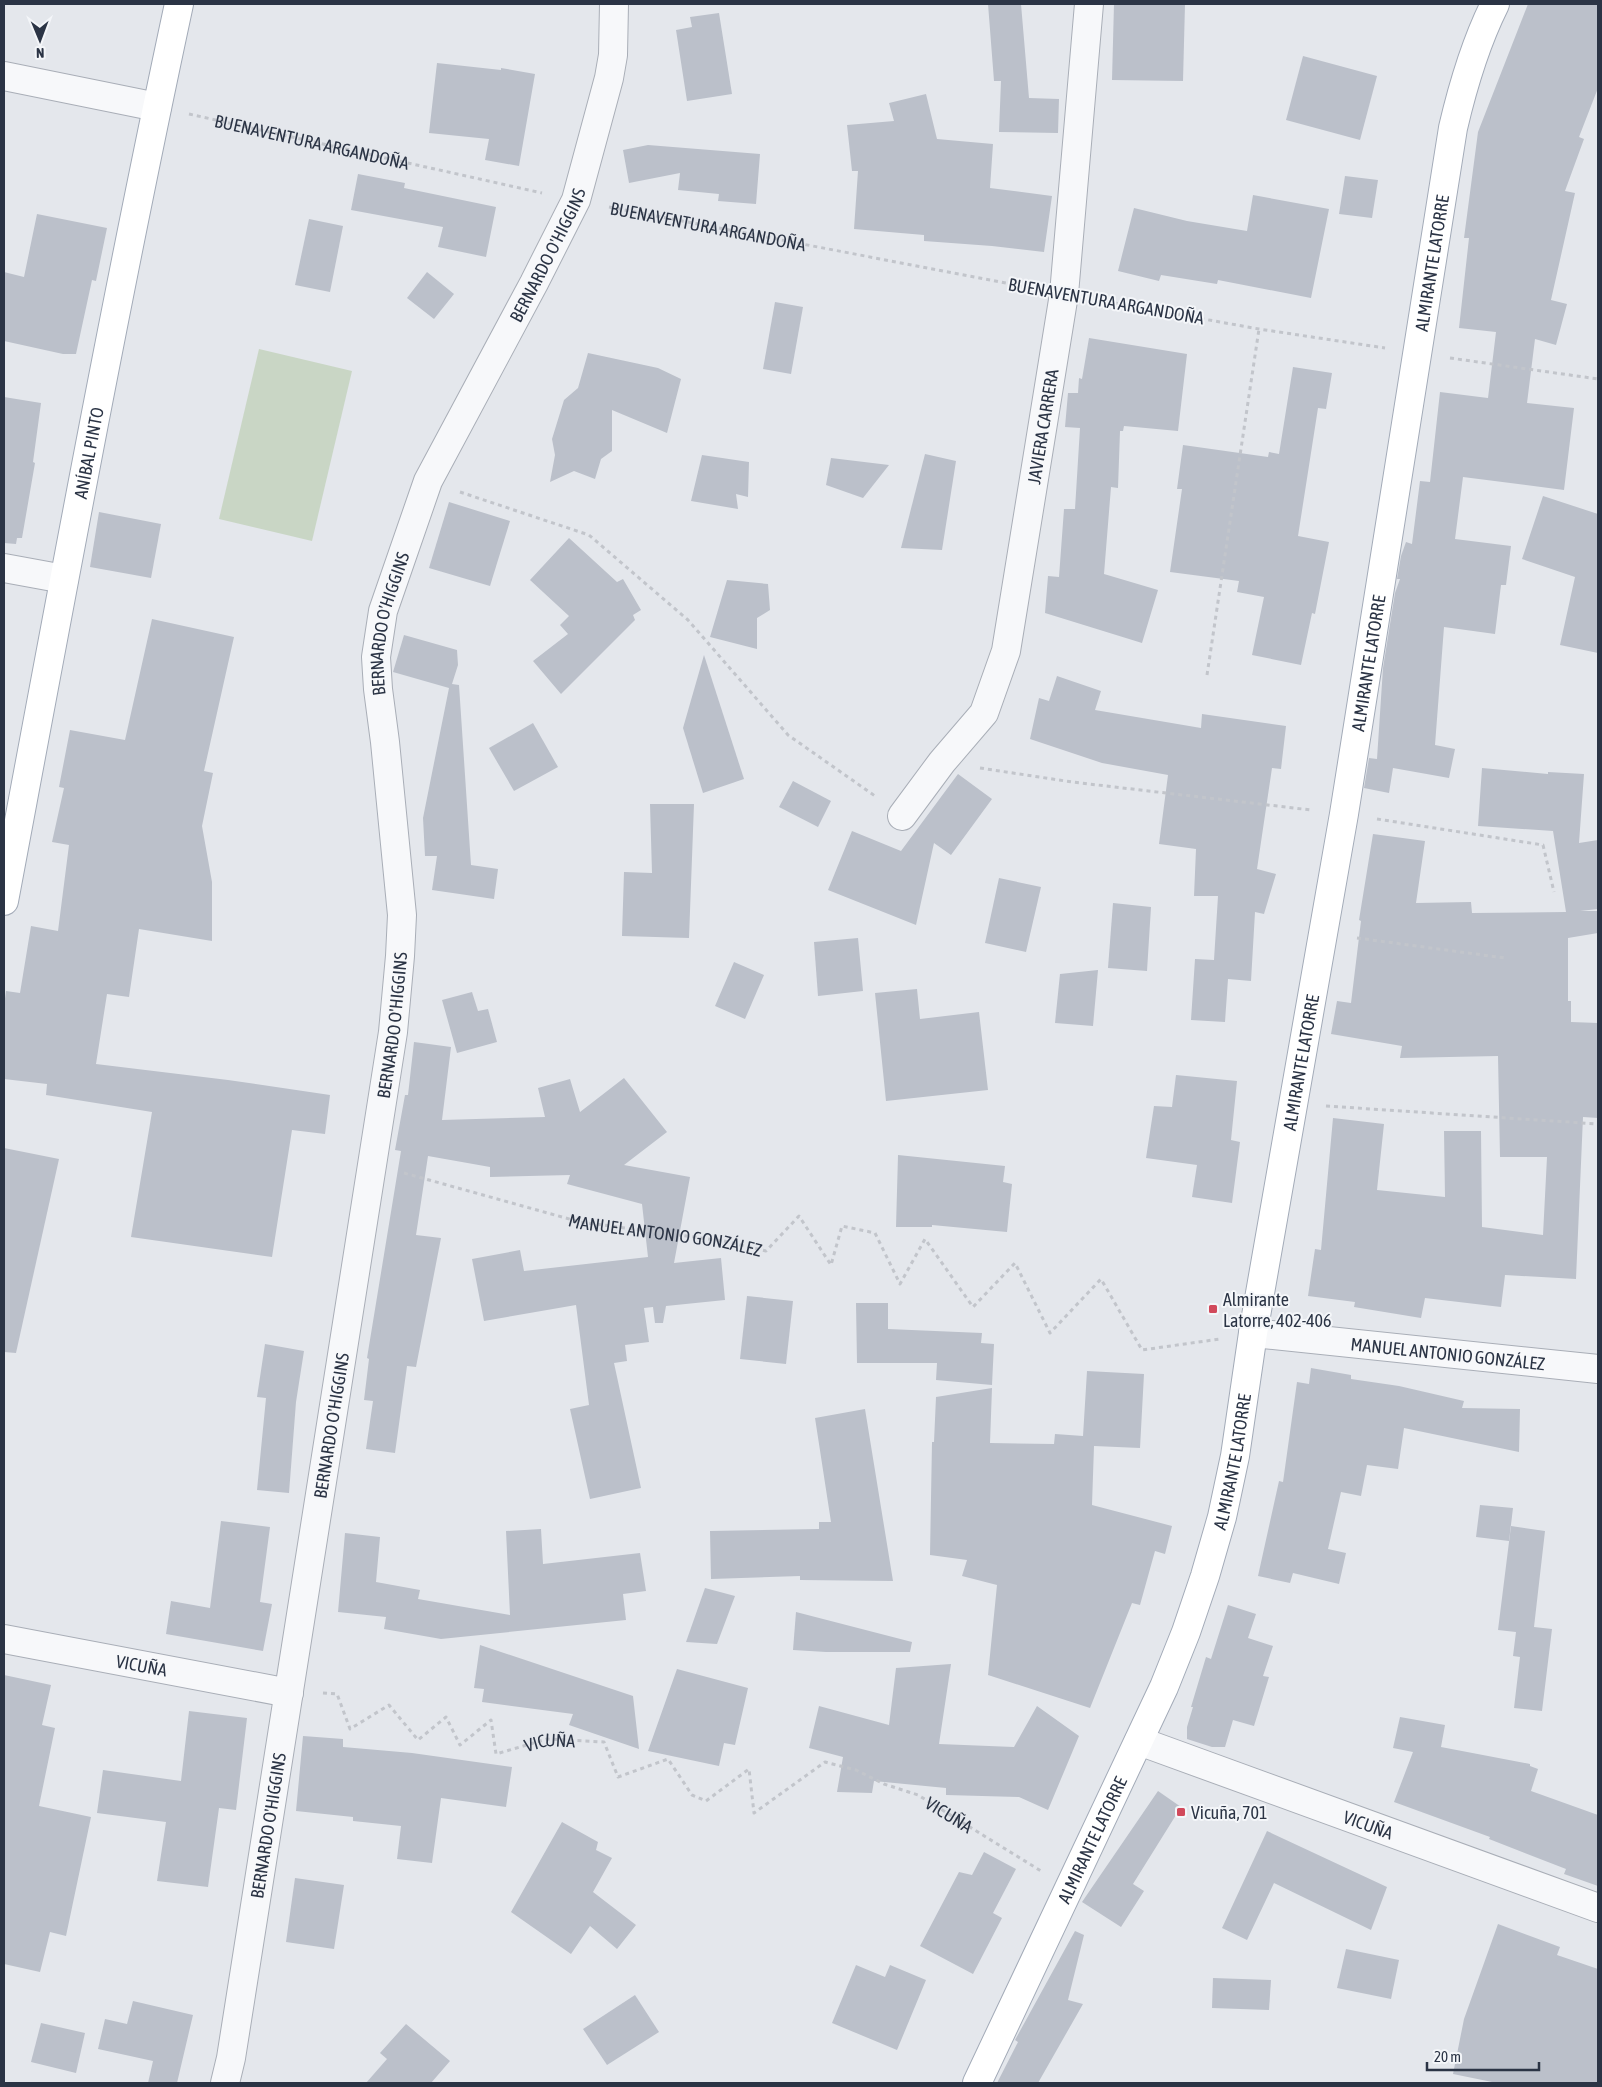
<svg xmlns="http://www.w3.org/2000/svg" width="1602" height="2087" viewBox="0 0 1602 2087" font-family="'Asap Condensed',sans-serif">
<rect width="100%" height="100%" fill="#e4e7ec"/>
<!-- green -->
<path fill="#c9d6c5" d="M259,349L352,371L312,541L219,519Z"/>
<!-- building -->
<g fill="#bbc0ca">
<path d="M988,4H1021L1029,98L1059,99L1058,133L999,132L1001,81H994Z"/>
<path d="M1114,4H1185L1183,81L1112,80Z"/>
<path d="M1528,4H1598V88L1579,137L1584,139L1565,191L1575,193L1551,300L1567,304L1556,345L1535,339L1527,403L1574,408L1564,490L1463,477L1455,539L1511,546L1506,585H1501L1495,634L1444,627L1435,745L1455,749L1449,778L1393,768L1389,793L1364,788L1369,758L1377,759L1383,668L1395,593L1400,579H1397L1401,556L1406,542L1412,544L1420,481L1430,482L1440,392L1488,398L1496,332L1459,328L1469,238H1464L1478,132Z"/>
<path d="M719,13L732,94L687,101L676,30L692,27L690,17Z"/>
<path d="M1303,56L1377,76L1360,140L1286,120Z"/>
<path d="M437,63L501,70V68L535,74L519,166L485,160L489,139L429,133Z"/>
<path d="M926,94L937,139L993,144L990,188L1052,196L1044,252L992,246L924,241V235L854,229L858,171H852L847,125L894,121L889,103Z"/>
<path d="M648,145L760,154L756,204L718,201L719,194L678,190L680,173L629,183L623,150Z"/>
<path d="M358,174L405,183L404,188L496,207L486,257L438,247L443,227L351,210Z"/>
<path d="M1345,176L1378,180L1372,218L1339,214Z"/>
<path d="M1253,195L1329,209L1311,298L1218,280L1217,284L1161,275L1159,281L1118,271L1134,208L1187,221L1247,231Z"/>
<path d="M37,214L107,228L96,281L92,280L76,354H63L4,341V272L24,277Z"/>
<path d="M309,219L343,226L330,292L295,285Z"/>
<path d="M427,272L454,294L434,319L407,298Z"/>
<path d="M775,302L803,307L791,374L763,369Z"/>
<path d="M1089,338L1187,354L1178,431L1124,426L1123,431H1120L1118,488L1111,487L1104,574L1158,590L1142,643L1045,613L1048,576L1059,577L1064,509H1075L1080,428L1065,427L1068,393H1078L1079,378L1082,379Z"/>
<path d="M588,353L658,368L681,379L667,433L612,410V451L601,459L595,479L574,471L550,482L555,455L552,439L564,400L578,388Z"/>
<path d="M1293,367L1332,373L1326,409L1318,408L1298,536L1329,542L1315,614L1312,613L1301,665L1252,655L1264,597L1237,592L1239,581L1170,572L1182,489H1177L1183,445L1268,457L1269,452L1279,454Z"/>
<path d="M4,397L41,403L33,462L35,463L22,538H17L16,544L4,543Z"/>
<path d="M925,454L956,461L942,550L901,548Z"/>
<path d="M702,455L749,462L748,497L736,494L738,509L691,501Z"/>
<path d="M831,458L889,465L863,498L826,485Z"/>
<path d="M1543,496L1598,514V653L1560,645L1575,577L1522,559Z"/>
<path d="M449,502L510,521L490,586L429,568Z"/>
<path d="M99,512L161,524L151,578L90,567Z"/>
<path d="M569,538L617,582L623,579L641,610L633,615L635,620L561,694L533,661L568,634L560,625L569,616L530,580Z"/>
<path d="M727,580L768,584L770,610L757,618V649L710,637Z"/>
<path d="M152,619L234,637L204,771L213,773L202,826L212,882V941L139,929L129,997L107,994L96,1064L228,1080L330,1095L325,1134L292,1130L272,1257L131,1237L152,1112L46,1095L47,1084L4,1079V1006L6,991L20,993L31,926L58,931L69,845L52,842L64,788L59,787L70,730L125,740Z"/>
<path d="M404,635L457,650L458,665L452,684L459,685L471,865L498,869L494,899L432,890L437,856H425L423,818L449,688L393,672Z"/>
<path d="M704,655L744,779L703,793L683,728Z"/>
<path d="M1057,676L1101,691L1095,710L1201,728L1202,714L1286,726L1281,769L1272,768L1257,869L1276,874L1264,914L1255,912L1251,981L1228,979L1225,1022L1191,1020L1195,959L1214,960L1218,896H1194L1196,849L1159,844L1168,775L1102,763L1030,739L1039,698L1049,701Z"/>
<path d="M533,723L558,767L514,791L489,748Z"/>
<path d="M1482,768L1548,774V772L1584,774L1579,843L1598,840V909L1580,911H1598V933L1568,938V1001H1571V1022L1598,1023V1118L1583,1117L1576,1279L1505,1275L1501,1307L1425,1298L1421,1318L1354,1307L1355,1302L1308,1296L1315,1249L1321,1250L1333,1118L1384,1124L1377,1190L1445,1197L1444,1131H1481L1482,1227L1543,1235L1547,1157H1500L1498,1056L1400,1058L1402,1046L1331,1034L1337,1001L1351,1003L1361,921L1359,920L1373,834L1425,841L1416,903L1471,902L1472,913L1566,912L1553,831L1478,826Z"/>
<path d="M958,774L992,799L951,855L934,843L916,925L828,890L852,831L901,851Z"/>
<path d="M793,781L831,801L818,827L779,807Z"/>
<path d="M650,804H694L689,938L622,936L624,872L652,873Z"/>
<path d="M999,878L1041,887L1026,952L985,943Z"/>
<path d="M1113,903L1151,907L1147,971L1108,968Z"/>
<path d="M858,938L863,991L818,996L814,942Z"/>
<path d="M734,962L764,975L745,1019L715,1006Z"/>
<path d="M1098,970L1093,1026L1055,1023L1060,974Z"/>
<path d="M917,989L920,1019L979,1012L988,1090L886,1101L875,993Z"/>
<path d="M472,992L478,1011L488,1009L497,1042L457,1053L442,1000Z"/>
<path d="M414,1042L451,1047L442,1120L545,1117L538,1088L570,1079L580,1112L624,1078L667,1132L624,1165L690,1177L674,1263L721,1258L725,1300L666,1306L663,1323H655L653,1307L644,1308L649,1342L625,1345L627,1361L614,1363L641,1488L590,1499L570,1409L589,1405L576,1305L484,1321L472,1259L520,1250L524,1271L648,1257L642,1204L567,1184L570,1175L490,1177V1167L428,1156L416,1235L441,1238L416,1367L407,1366L395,1453L366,1449L373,1401L364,1400L369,1359L367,1358L401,1151L395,1150L405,1095H408Z"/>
<path d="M1176,1075L1237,1081L1231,1140L1240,1142L1232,1203L1192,1197L1197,1165L1146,1158L1154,1106L1172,1107Z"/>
<path d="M4,1148L59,1159L16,1353L4,1352Z"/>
<path d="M898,1155L1005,1166L1003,1182L1012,1184L1007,1232L932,1225V1227H896Z"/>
<path d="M747,1296L793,1301L786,1364L740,1359Z"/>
<path d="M856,1303H888V1329L982,1333L981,1343L994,1344L992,1385L936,1380L937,1363H857Z"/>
<path d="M265,1344L304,1351L296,1402L289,1493L257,1490L266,1398L257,1397Z"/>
<path d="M1311,1368L1351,1375V1379L1399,1386L1464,1401L1462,1408L1520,1409L1519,1452L1404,1428L1398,1469L1367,1465L1361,1496L1341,1492L1328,1549L1346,1553L1339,1584L1293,1573L1290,1583L1258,1576L1279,1481L1283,1482L1297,1382L1309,1384Z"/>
<path d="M1087,1371L1144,1374L1140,1448L1094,1446L1092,1505L1172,1526L1165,1554L1155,1551L1140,1605L1132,1603L1090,1708L988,1675L997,1585L962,1576L967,1560L930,1555L932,1442H934L936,1397L992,1388L990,1443L1054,1444L1055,1434L1083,1436Z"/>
<path d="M865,1409L893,1581L800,1580V1576L711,1579L710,1531L819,1529V1522H831L815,1418Z"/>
<path d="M1480,1505L1513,1508L1509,1541L1476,1537Z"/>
<path d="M221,1521L270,1527L260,1602L272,1604L263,1651L166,1634L171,1601L210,1608Z"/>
<path d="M1511,1526L1545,1531L1534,1627L1552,1629L1542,1711L1514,1708L1520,1657L1513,1656L1516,1632L1498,1630Z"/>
<path d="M541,1529L543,1564L640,1553L646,1591L623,1594L626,1620L441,1639L384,1629L386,1617L338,1612L345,1533L380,1537L376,1582L420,1590L418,1599L510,1615L506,1531Z"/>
<path d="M705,1588L735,1596L717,1644L686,1642Z"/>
<path d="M1228,1605L1256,1614L1248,1638L1273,1646L1263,1676L1269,1677L1254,1726L1233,1720L1225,1747H1212L1187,1739V1727L1193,1707H1191L1206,1657L1211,1659Z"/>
<path d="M796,1612L912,1642L910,1652H826L793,1650Z"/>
<path d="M480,1645L633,1696L639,1749L569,1725L573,1714L482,1702L484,1689L474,1688Z"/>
<path d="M951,1664L939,1744L1014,1747L1037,1706L1079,1736L1048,1810L1019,1797L946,1795V1788L874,1781L872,1793L837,1792L843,1757L809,1748L819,1706L889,1725L896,1668Z"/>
<path d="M677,1669L748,1688L735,1745L724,1743L719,1766L648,1751Z"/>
<path d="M4,1675L51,1685L42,1725L55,1728L39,1806L91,1817L66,1936L50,1932L40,1972L4,1964Z"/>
<path d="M189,1711L247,1718L236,1810L219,1808L208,1887L157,1881L166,1822L97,1813L103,1770L181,1781Z"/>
<path d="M1400,1717L1445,1725L1441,1747L1530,1764V1766L1538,1769L1531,1791L1598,1815V1886L1564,1874L1566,1869L1489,1839L1490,1837L1394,1802L1413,1752L1393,1748Z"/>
<path d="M303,1736L343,1739V1747L412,1753L512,1767L506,1807L441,1798L432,1863L397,1859L401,1826L353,1821V1817L296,1811Z"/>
<path d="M1158,1791L1181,1807L1133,1884L1144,1891L1121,1927L1082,1902Z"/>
<path d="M562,1822L598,1842L596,1850L612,1858L593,1892L636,1925L617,1949L590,1926L571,1954L511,1912Z"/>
<path d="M1267,1831L1387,1887L1371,1930L1274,1883L1247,1940L1222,1928Z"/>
<path d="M984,1852L1016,1869L993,1913L1002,1918L973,1974L920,1946L959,1872L972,1875Z"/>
<path d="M295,1878L344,1885L334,1949L286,1942Z"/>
<path d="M1498,1924L1560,1947L1557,1955L1598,1969V2083H1497L1453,2074L1464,2019Z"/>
<path d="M1075,1931L1084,1935L1068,2000L1083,2004L1038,2083H997L1018,2042L1015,2040Z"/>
<path d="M1346,1949L1399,1960L1391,1999L1337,1988Z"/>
<path d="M856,1965L885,1977L890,1965L926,1980L897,2050L832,2023Z"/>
<path d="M1213,1978L1271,1980L1269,2010L1212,2008Z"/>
<path d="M635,1995L659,2032L607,2065L583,2029Z"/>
<path d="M133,2001L193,2015L177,2083H148L153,2061L98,2049L105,2019L127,2024Z"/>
<path d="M41,2023L85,2033L76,2073L31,2062Z"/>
<path d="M406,2024L450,2061L431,2083H366L387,2059L380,2053Z"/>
</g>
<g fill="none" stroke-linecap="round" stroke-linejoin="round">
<!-- minor casing -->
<g stroke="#a9aeb7" stroke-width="30">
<g id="minor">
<path d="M4,76L157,107"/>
<path d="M4,568L64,579"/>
<path id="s5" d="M902,816L942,762L984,713L1006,651L1064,294L1089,4"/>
<path id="s6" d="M1253,1333L1598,1369"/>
<path id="s7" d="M4,1639L289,1693"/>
<path id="s8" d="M1139,1741L1598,1908"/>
<path id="s9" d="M225,2083L231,2058L393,1032L400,956L402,915L385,742L378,689L376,657L383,611L428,481L534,283L576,200L609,78L613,55L614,4"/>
</g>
</g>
<!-- major casing -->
<g stroke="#a3abb8" stroke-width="30">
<g id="major">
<path id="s10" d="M4,901C60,602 115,302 179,4"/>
<path id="s11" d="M977,2083L1164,1687L1186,1632L1205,1576L1222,1517L1235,1456L1253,1333L1344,814L1453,128C1463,85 1475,44 1495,4"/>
</g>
</g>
<!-- path -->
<g stroke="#c2c5cb" stroke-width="3" stroke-dasharray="4 4" stroke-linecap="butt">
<path id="s1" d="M189,114L542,193"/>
<path id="s2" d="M609,207L1032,288"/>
<path d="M1098,300L1259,329L1385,348"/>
<path d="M1450,358L1598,379"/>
<path d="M460,492L589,535L688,620L788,735L875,796"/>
<path d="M1207,675L1259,329"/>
<path d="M980,768L1072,782L1311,810"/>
<path d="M1377,819L1543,845L1554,892"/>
<path d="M1357,938L1505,958"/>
<path d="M1326,1106L1598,1124"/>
<path id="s3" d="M404,1173L580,1222L724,1241L766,1251L799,1216L831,1265L842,1226L875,1233L900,1284L925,1239L973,1307L1015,1263L1050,1333L1101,1279L1142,1350L1220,1339"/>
<path id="s4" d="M323,1693L337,1694L350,1729L389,1705L418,1740L446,1717L460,1745L491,1720L496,1754L547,1739L604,1742L618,1777L668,1759L692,1795L706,1801L749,1769L754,1813L825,1762L856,1770L884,1784L918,1795L1041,1871"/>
</g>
<!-- minor -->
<use href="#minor" stroke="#f7f8fa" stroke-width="28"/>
<!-- major -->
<use href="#major" stroke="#fff" stroke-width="28"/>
</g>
<!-- markers -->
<g fill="#d1495b" stroke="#f4f6f9" stroke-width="2">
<rect x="1208" y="1304" width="10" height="10" rx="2.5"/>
<rect x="1176" y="1807" width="10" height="10" rx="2.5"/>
</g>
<g text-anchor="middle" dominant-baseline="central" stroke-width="4" stroke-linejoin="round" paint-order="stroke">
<!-- street labels -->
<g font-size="18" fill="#2b3445" stroke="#f4f6f9">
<text stroke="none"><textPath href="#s1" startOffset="126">BUENAVENTURA ARGANDOÑA</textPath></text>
<text stroke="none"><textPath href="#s2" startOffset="101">BUENAVENTURA ARGANDOÑA</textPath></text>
<text stroke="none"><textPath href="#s9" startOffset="1881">BERNARDO O'HIGGINS</textPath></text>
<text stroke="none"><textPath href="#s11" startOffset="1889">ALMIRANTE LATORRE</textPath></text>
<text transform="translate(1106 301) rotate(10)">BUENAVENTURA ARGANDOÑA</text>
<text stroke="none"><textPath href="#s5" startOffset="425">JAVIERA CARRERA</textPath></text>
<text stroke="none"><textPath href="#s10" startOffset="456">ANÍBAL PINTO</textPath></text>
<text stroke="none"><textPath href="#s9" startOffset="1476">BERNARDO O'HIGGINS</textPath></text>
<text stroke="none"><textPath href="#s11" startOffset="1484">ALMIRANTE LATORRE</textPath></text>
<text stroke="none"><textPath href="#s9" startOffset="1071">BERNARDO O'HIGGINS</textPath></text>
<text stroke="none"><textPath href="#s11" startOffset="1079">ALMIRANTE LATORRE</textPath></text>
<text stroke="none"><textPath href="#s3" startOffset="269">MANUEL ANTONIO GONZÁLEZ</textPath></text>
<text stroke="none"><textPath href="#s6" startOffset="196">MANUEL ANTONIO GONZÁLEZ</textPath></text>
<text stroke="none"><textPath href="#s9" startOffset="666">BERNARDO O'HIGGINS</textPath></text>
<text stroke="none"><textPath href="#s11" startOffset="674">ALMIRANTE LATORRE</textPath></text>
<text stroke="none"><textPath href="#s7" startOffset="140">VICUÑA</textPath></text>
<text stroke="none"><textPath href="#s4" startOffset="340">VICUÑA</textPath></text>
<text stroke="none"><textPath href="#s4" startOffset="865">VICUÑA</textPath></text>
<text stroke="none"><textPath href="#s8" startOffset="244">VICUÑA</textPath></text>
<text stroke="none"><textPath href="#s9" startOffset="261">BERNARDO O'HIGGINS</textPath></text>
<text stroke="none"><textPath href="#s11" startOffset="269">ALMIRANTE LATORRE</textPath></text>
</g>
<!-- poi labels -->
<g font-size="18" fill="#2b3445" stroke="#f4f6f9" text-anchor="start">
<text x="1223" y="1299">Almirante<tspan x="1223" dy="21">Latorre, 402-406</tspan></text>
<text x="1191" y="1812">Vicuña, 701</text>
</g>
</g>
<!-- border -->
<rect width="1602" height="2087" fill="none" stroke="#2b3445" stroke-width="10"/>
<!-- north arrow -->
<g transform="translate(40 40) rotate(179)" stroke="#f4f6f9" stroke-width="4" paint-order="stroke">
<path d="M0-4L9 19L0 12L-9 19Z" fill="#2b3445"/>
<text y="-8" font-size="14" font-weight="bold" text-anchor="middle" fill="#2b3445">N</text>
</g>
<!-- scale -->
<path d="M1427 2062v8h112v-8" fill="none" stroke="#2b3445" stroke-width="2.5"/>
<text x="1434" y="2062" font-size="15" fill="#2b3445" stroke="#f4f6f9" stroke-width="4" paint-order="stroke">20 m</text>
</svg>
